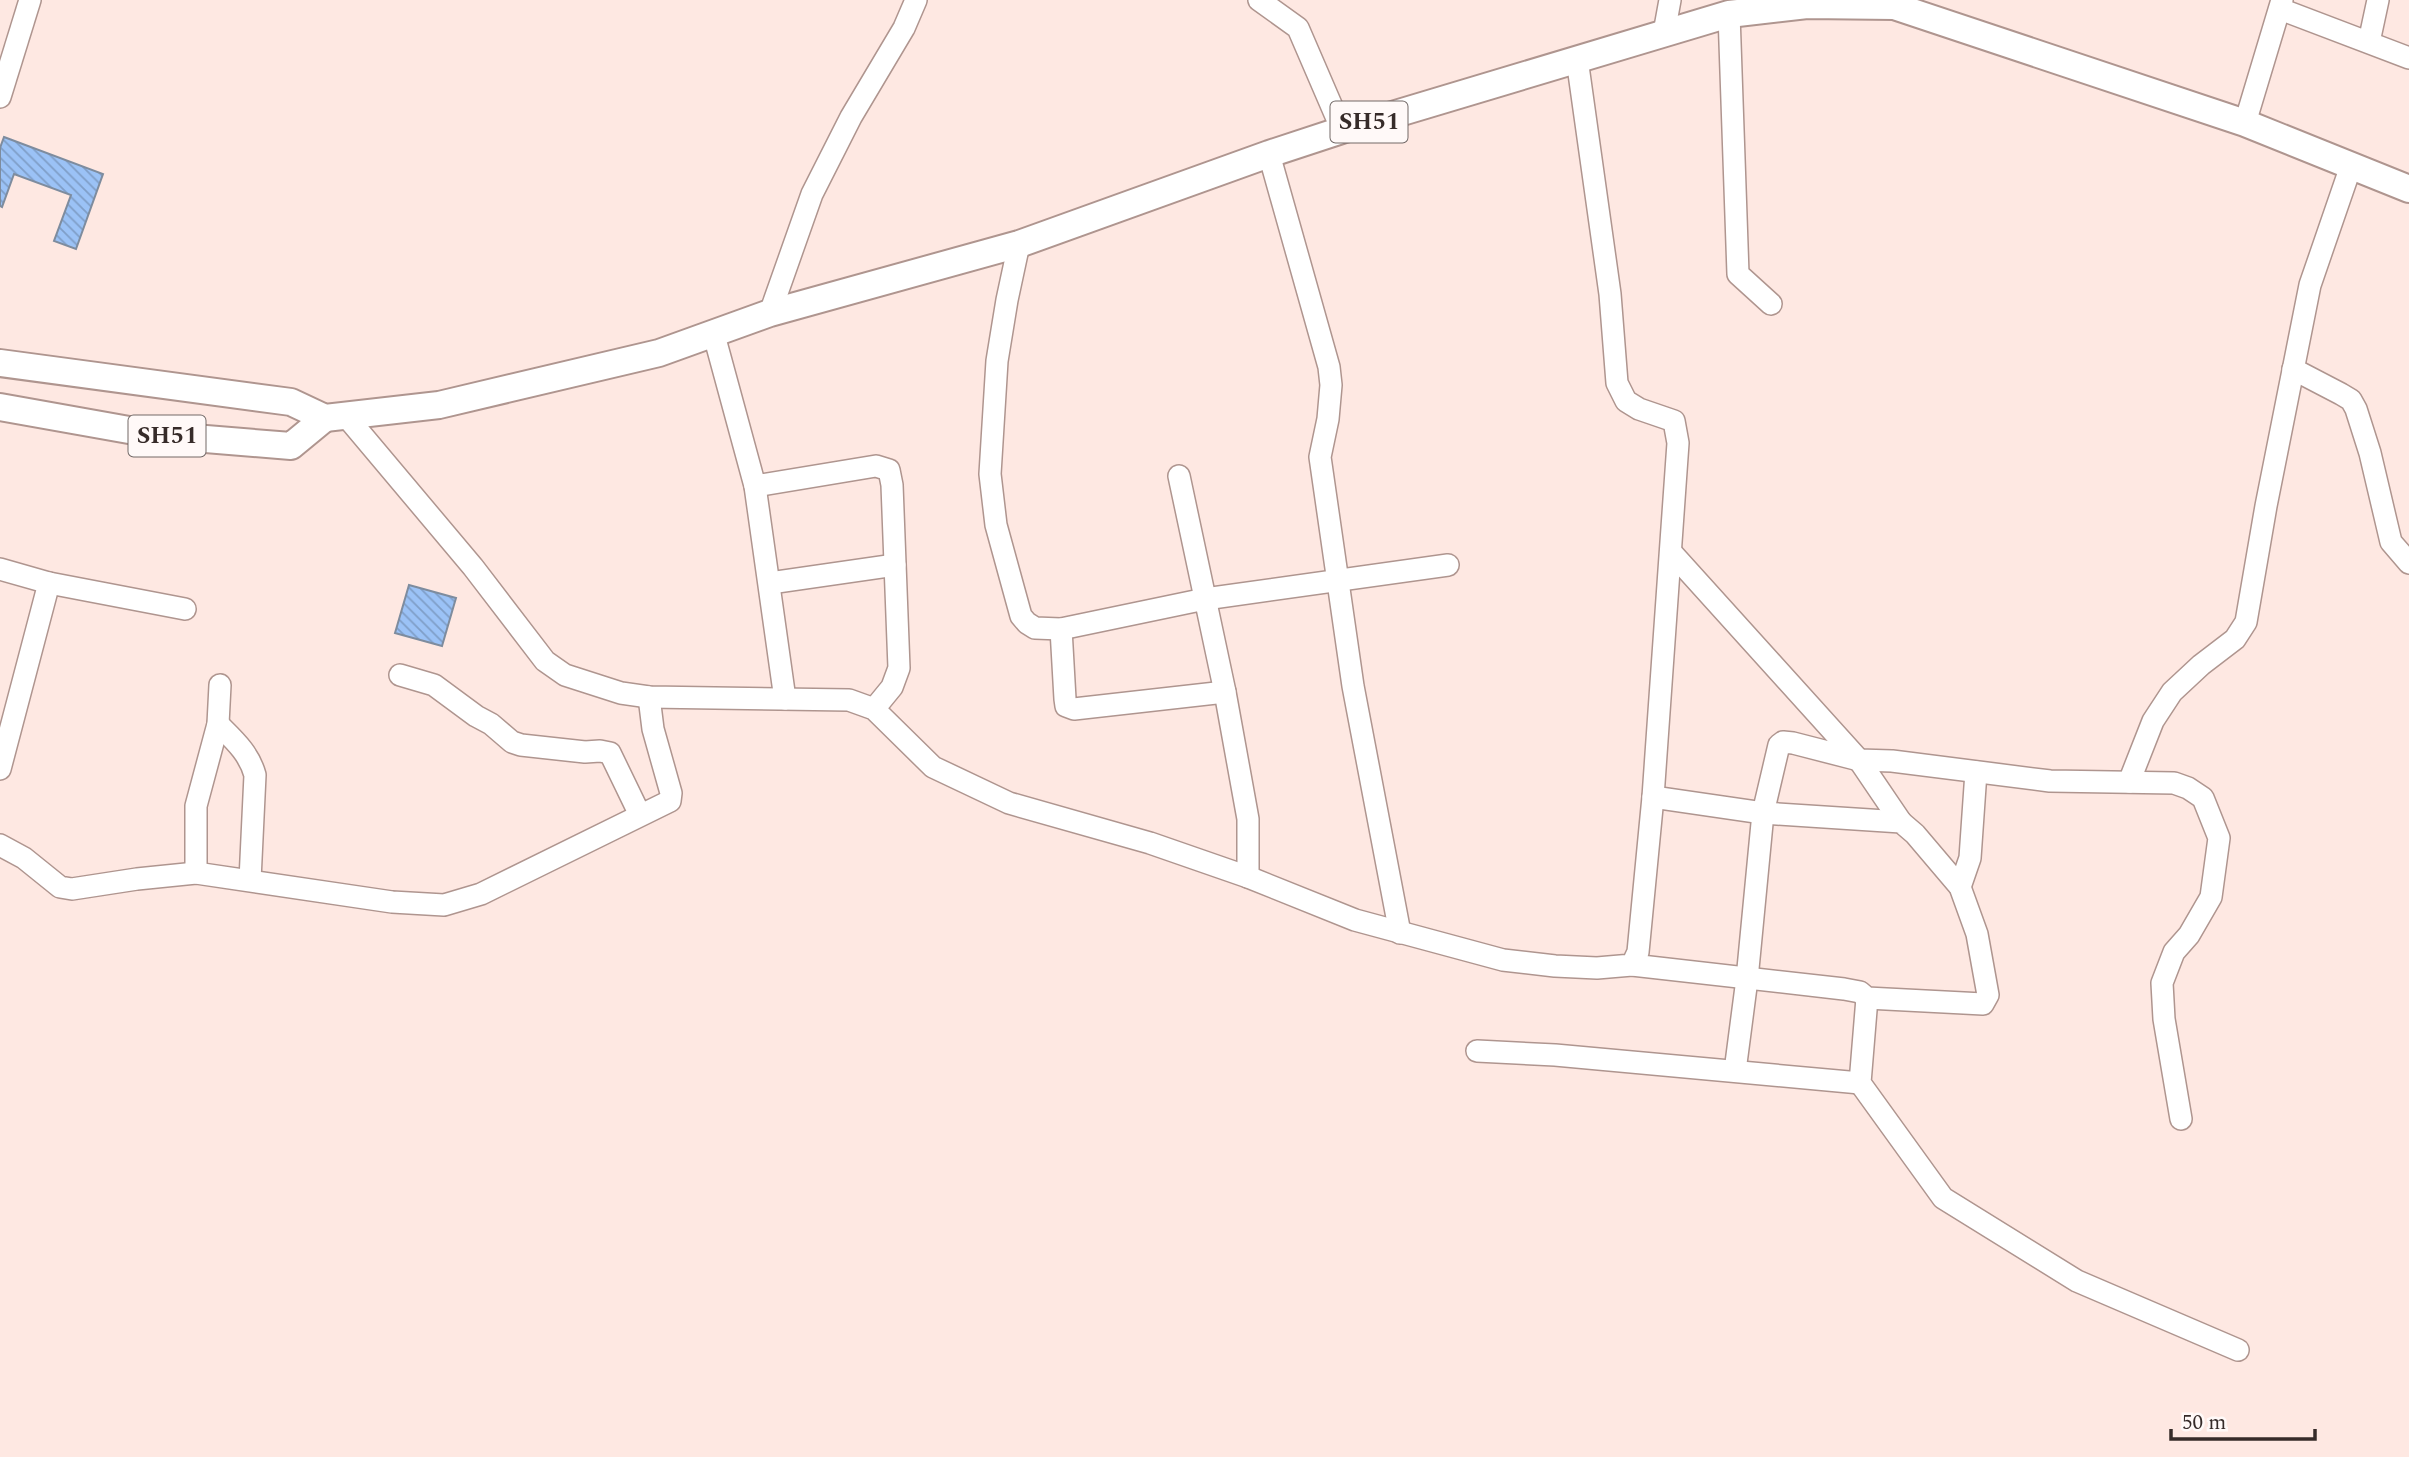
<svg xmlns="http://www.w3.org/2000/svg" width="2409" height="1457" viewBox="0 0 2409 1457" font-family="Spectral,serif">
<defs>
<pattern id="building-back-hatch" width="6" height="6" patternUnits="userSpaceOnUse" patternTransform="scale(1.75)"><rect width="6" height="6" fill="#9bc2f6"/><path d="M-1 5l2 2M0 0l6 6M5-1l2 2" fill="none" stroke="#7f9ec7"/></pattern>
</defs>
<rect width="100%" height="100%" fill="#fee8e2"/>
<!-- building -->
<g fill="url(#building-back-hatch)" stroke="#7e8c9e" stroke-width="2">
<path d="M4,137L103,174L76,249L54,241L71,195L14,174L2,207L0,206V148Z"/>
<path d="M409,585L456,598L442,646L395,633Z"/>
</g>
<g fill="none" stroke-linecap="round" stroke-linejoin="round">
<!-- minor casing -->
<g stroke="#af958f" stroke-width="24">
<g id="minor">
<path d="M1259,0L1298,28L1342,130"/>
<path d="M2280,9L2409,58"/>
<path d="M1729,14L1738,274L1771,304"/>
<path d="M1664,33L1670,0"/>
<path d="M2369,42L2378,0"/>
<path d="M0,97L30,0"/>
<path d="M2245,123L2282,0"/>
<path d="M1269,154L1329,367L1331,385L1328,419L1320,457L1353,686L1400,933"/>
<path d="M1019,244L1007,300L997,361L990,474L996,525L1021,616L1027,623L1035,628L1061,629L1205,599L1448,565"/>
<path d="M770,313L812,194L851,117L904,28L916,0"/>
<path d="M714,335L755,486L785,699"/>
<path d="M2293,369L2341,394L2351,400L2356,409L2370,453L2391,542L2409,563"/>
<path d="M346,416L473,567L545,661L565,675L621,693L649,697L849,700L874,709L933,767L1009,803L1150,843L1248,877L1355,920L1503,960L1555,966L1597,968L1632,965L1638,952L1653,797L1678,443L1674,421L1639,409L1626,401L1617,383L1610,294L1577,59"/>
<path d="M1179,476L1225,692L1248,819V877"/>
<path d="M755,486L876,466L889,470L892,485L899,668L892,687L874,709"/>
<path d="M1671,552L1859,760L1901,822"/>
<path d="M0,569L49,583L185,609"/>
<path d="M770,583L895,565"/>
<path d="M1061,629L1065,699L1066,706L1074,709L1225,692"/>
<path d="M400,675L434,685L476,716L491,724L512,742L521,745L585,752L600,751L610,753L640,815"/>
<path d="M218,724C234,740 249,753 255,775L250,880"/>
<path d="M0,769L49,583"/>
<path d="M2129,782L2153,721L2172,692L2201,665L2235,639L2246,622L2266,506L2310,285L2351,166"/>
<path d="M0,845L24,858L60,887L72,889L137,879L196,873L392,902L444,905L481,894L670,801L671,793L653,729L649,697"/>
<path d="M196,873V806L218,724L220,685"/>
<path d="M1960,887L1970,858L1976,772"/>
<path d="M1632,965L1844,989L1860,992L1867,998L1983,1004L1988,995L1977,934L1960,887L1915,834L1901,822L1763,813L1653,797"/>
<path d="M1867,998L1860,1083L1943,1198L2077,1281L2238,1350"/>
<path d="M1477,1051L1555,1055L1860,1083"/>
<path d="M1735,1071L1747,979L1763,813L1779,745L1783,742L1793,743L1859,760L1892,761L2050,781L2174,783L2188,788L2203,798L2219,838L2211,897L2189,935L2174,952L2162,983L2164,1019L2181,1119"/>
</g>
</g>
<!-- major casing -->
<g stroke="#af958f" stroke-width="30">
<g id="major">
<path d="M0,363L291,402L325,418L439,405L659,353L770,313L1019,244L1269,154L1342,130L1729,14L1807,5L1894,6L2245,123L2409,189"/>
<path d="M0,407L157,435L291,446L325,418"/>
</g>
</g>
<!-- minor -->
<use href="#minor" stroke="#fff" stroke-width="21"/>
<!-- major -->
<use href="#major" stroke="#fff" stroke-width="26"/>
</g>
<g text-anchor="middle" dominant-baseline="central" stroke-width="5" stroke-linejoin="round" paint-order="stroke">
<!-- shield labels -->
<g fill="#fff9f8" stroke="#726967" stroke-width="2">
<rect x="1330.5" y="101.5" width="77" height="41" rx="5"/>
<rect x="128.5" y="415.5" width="77" height="41" rx="5"/>
</g>
<g font-size="24" font-weight="bold" fill="#362b29">
<text x="1369" y="122">SH51</text>
<text x="167" y="436">SH51</text>
</g>
</g>
<!-- scale -->
<path d="M2171 1429v10h144v-10" fill="none" stroke="#362b29" stroke-width="3.5"/>
<text x="2182" y="1429" font-size="21" fill="#362b29" stroke="#fff9f8" stroke-width="5" paint-order="stroke">50 m</text>
</svg>
